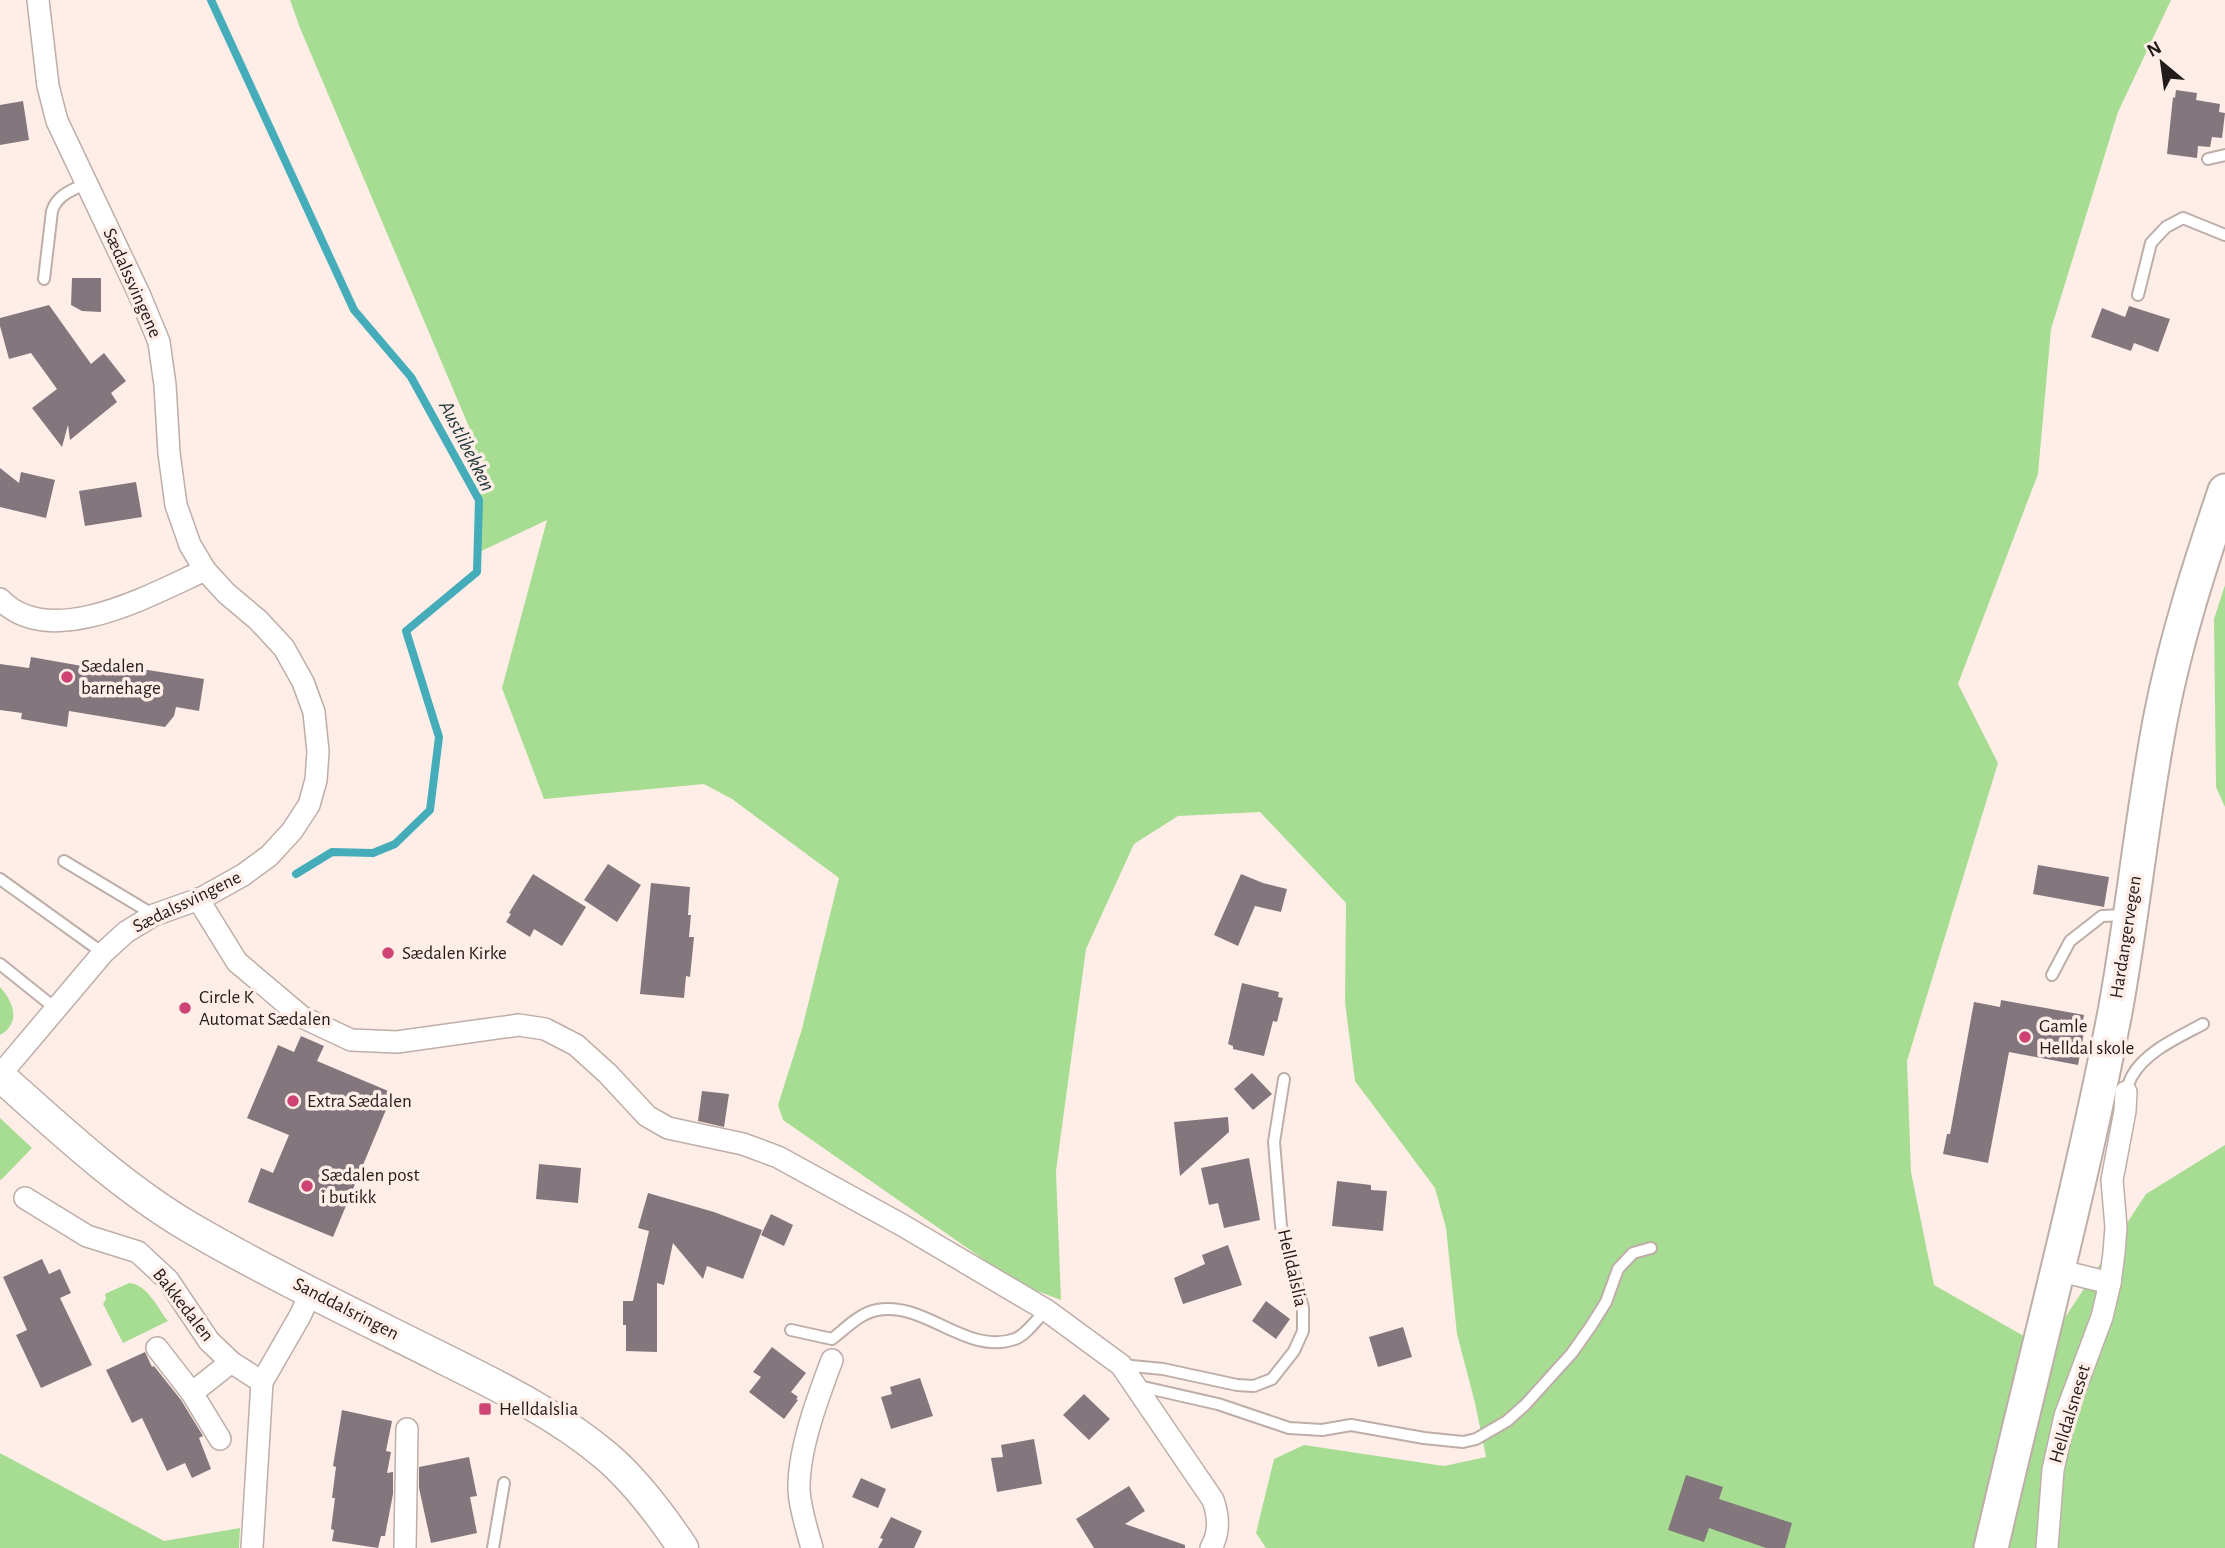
<svg xmlns="http://www.w3.org/2000/svg" width="2225" height="1548" viewBox="0 0 2225 1548" font-family="'Alegreya Sans',sans-serif">
<rect width="100%" height="100%" fill="#ffeee8"/>
<!-- green -->
<g fill="#a7dd93">
<path d="M290,0H2171L2118,112L2051,329L2038,474L1958,684L1998,763L1907,1061L1911,1172L1934,1285L2045,1348L2146,1194L2225,1145V1548H1266L1256,1533L1274,1459L1304,1445L1444,1466L1486,1457L1475,1403L1457,1334L1446,1228L1435,1188L1355,1081L1345,1002L1346,903L1260,812L1178,816L1134,844L1086,949L1056,1171L1061,1300L1019,1284L783,1120L778,1105L802,1029L839,878L732,799L704,784L544,799L502,688L547,520L475,554V441L300,28Z"/>
<path d="M2225,585V807L2216,787L2214,619Z"/>
<path d="M0,987C14,1002 21,1023 0,1035Z"/>
<path d="M0,1118L32,1148L1,1180L0,1179Z"/>
<path d="M129,1283C147,1284 157,1307 168,1321L123,1343L103,1304L106,1299L105,1294Z"/>
<path d="M0,1453L164,1541L240,1528L239,1548H0Z"/>
</g>
<g fill="none" stroke-linecap="round" stroke-linejoin="round">
<!-- stream -->
<path stroke="#44adb9" stroke-width="8" d="M211,0L354,310L411,377L479,500L477,572L406,631L439,737L430,810L395,844L373,853L332,852L296,874"/>
</g>
<!-- building -->
<g fill="#84767d">
<path d="M2176,90L2197,93L2196,100L2220,104L2219,112L2225,113L2222,138L2212,137L2210,147L2198,146L2197,158L2167,154L2173,97L2175,98Z"/>
<path d="M23,101L29,140L0,145V105Z"/>
<path d="M72,278H101V312L82,311L71,305Z"/>
<path d="M49,305L91,364L104,353L126,381L111,393L117,402L70,440L68,425L62,447L32,408L57,389L31,353L9,359L0,326V318Z"/>
<path d="M2129,306L2170,319L2158,352L2134,343L2131,351L2091,337L2102,308L2125,317Z"/>
<path d="M0,468L19,483L21,472L55,480L46,518L0,507Z"/>
<path d="M136,482L142,517L85,526L79,491Z"/>
<path d="M31,657L116,672L117,665L204,679L199,711L176,707L174,716L165,727L69,711L67,727L21,719L22,713L0,710V664L29,668Z"/>
<path d="M608,864L641,885L617,922L584,900Z"/>
<path d="M2038,865L2109,877L2104,907L2033,894Z"/>
<path d="M533,874L586,907L562,946L534,929L530,937L506,922L511,914L509,913Z"/>
<path d="M1241,874L1263,883L1287,889L1281,912L1255,906L1238,946L1214,935Z"/>
<path d="M651,883L690,887L688,915H691L689,937H694L690,977L686,976L684,998L640,994Z"/>
<path d="M1242,983L1279,992L1278,997L1283,998L1277,1022L1273,1021L1264,1056L1233,1049V1046L1228,1044Z"/>
<path d="M2001,1000L2084,1015L2083,1021L2086,1022L2078,1065L2009,1052L1988,1163L1943,1154L1947,1134H1950L1974,1002L2000,1007Z"/>
<path d="M301,1036L324,1046L317,1061L393,1093L333,1237L248,1202L261,1168L273,1173L289,1135L247,1118L278,1045L294,1052Z"/>
<path d="M1252,1073L1272,1094L1253,1110L1234,1089Z"/>
<path d="M702,1091L729,1094L724,1127L698,1121Z"/>
<path d="M1228,1117L1229,1132L1180,1176L1174,1122Z"/>
<path d="M1249,1158L1260,1220L1224,1228L1218,1203L1209,1205L1201,1168Z"/>
<path d="M539,1164L581,1168L578,1203L536,1199Z"/>
<path d="M1337,1181L1371,1185V1190L1387,1191L1383,1231L1332,1226Z"/>
<path d="M648,1193L714,1212L762,1230L743,1279L707,1266L703,1279L673,1243L664,1285L657,1283V1352L626,1351V1325H623V1301H633L649,1231L638,1228Z"/>
<path d="M771,1214L793,1225L784,1246L761,1235Z"/>
<path d="M1228,1245L1242,1285L1183,1304L1174,1278L1205,1264L1202,1255Z"/>
<path d="M42,1259L49,1274L60,1269L71,1293L60,1298L92,1365L41,1388L16,1335L27,1330L3,1277Z"/>
<path d="M1266,1301L1290,1319L1276,1339L1252,1321Z"/>
<path d="M1403,1327L1412,1357L1378,1367L1369,1337Z"/>
<path d="M772,1347L806,1373L791,1392L798,1397L796,1399L798,1400L784,1419L749,1392L761,1377L753,1372Z"/>
<path d="M145,1352L152,1367L154,1366L181,1400L203,1436L199,1438L211,1469L192,1478L185,1463L167,1471L142,1418L132,1423L106,1370Z"/>
<path d="M920,1378L933,1416L891,1429L881,1397L892,1394L890,1387Z"/>
<path d="M1084,1394L1110,1419L1089,1440L1063,1415Z"/>
<path d="M342,1410L392,1421L386,1451L391,1452L387,1473L393,1472V1494L385,1536H381L378,1548L332,1541L334,1530L331,1529L335,1498H332L336,1467L333,1466Z"/>
<path d="M1034,1439L1042,1484L997,1492L991,1458L1003,1457L1001,1445Z"/>
<path d="M469,1457L477,1496L470,1497L477,1533L431,1543L419,1488V1467Z"/>
<path d="M1686,1475L1723,1487L1719,1499L1792,1523L1785,1548H1766L1709,1528L1704,1542L1668,1530Z"/>
<path d="M861,1478L886,1489L878,1508L852,1497Z"/>
<path d="M1129,1486L1145,1511L1125,1524L1185,1545V1548H1094L1076,1519Z"/>
<path d="M891,1517L922,1531L914,1548H878L883,1539L880,1538Z"/>
</g>
<g fill="none" stroke-linecap="round" stroke-linejoin="round">
<!-- lane casing -->
<g stroke="#beaea8" stroke-width="14">
<g id="lane">
<path d="M2208,159L2225,155"/>
<path d="M44,279L52,211C57,195 72,190 87,183"/>
<path d="M2138,295L2151,243L2166,227L2183,218L2225,235"/>
<path d="M64,861L154,915"/>
<path d="M0,879L103,953"/>
<path d="M0,964L55,1008"/>
<path d="M2052,975L2070,941L2102,916L2125,915"/>
<path d="M2126,1092C2128,1087 2129,1081 2132,1076C2146,1051 2179,1037 2203,1024"/>
<path d="M791,1330L832,1339C845,1329 860,1313 877,1310C926,1301 966,1356 1015,1339C1026,1335 1038,1318 1046,1310"/>
<path d="M1121,1365L1163,1369L1237,1385L1254,1386L1272,1379L1294,1351L1303,1331V1308L1281,1226L1274,1142L1284,1079"/>
<path d="M1139,1386L1218,1404L1289,1428L1322,1430L1351,1425L1424,1438L1463,1442L1476,1439L1507,1421L1525,1405L1572,1353L1591,1326L1606,1302L1618,1269L1633,1253L1651,1248"/>
<path d="M493,1548L504,1483"/>
</g>
</g>
<!-- street casing -->
<g stroke="#beaea8" stroke-width="24">
<g id="street">
<path d="M0,599C50,652 152,594 205,570"/>
<path d="M198,899L237,962L302,1017L351,1040L397,1042L519,1025L545,1029L576,1045L608,1074L647,1116L668,1128L743,1144L778,1157L902,1225L1046,1310L1121,1365L1213,1500C1219,1517 1220,1532 1211,1548"/>
<path d="M0,1075L103,953L126,932L154,915L202,898L243,875L269,856L292,831L309,805L316,780L318,752L314,712L303,682L284,648L258,620L226,593L205,570L190,545L176,505L169,453L165,385L159,342L140,296L57,121L48,86L38,0"/>
<path d="M25,1198L87,1236L138,1252L168,1280L209,1341L231,1362L262,1382"/>
<path d="M2057,1270L2110,1283"/>
<path d="M157,1348L192,1393L231,1362"/>
<path d="M192,1393L220,1439"/>
<path d="M252,1548L262,1382L300,1316L311,1292"/>
<path d="M405,1548L407,1429"/>
<path d="M812,1548C807,1530 800,1509 799,1490C798,1450 818,1397 832,1360"/>
<path d="M2047,1548L2053,1470L2065,1416L2102,1317L2110,1283L2114,1253L2116,1227L2112,1180L2125,1111L2126,1092"/>
</g>
</g>
<!-- secondary casing -->
<g stroke="#beaea8" stroke-width="33">
<path id="secondary" d="M0,1076C61,1130 121,1187 191,1228C270,1274 354,1314 436,1355C494,1384 555,1413 605,1455C636,1481 661,1515 683,1548"/>
</g>
<!-- primary casing -->
<g stroke="#beaea8" stroke-width="37">
<path id="primary" d="M1991,1548C2032,1369 2080,1192 2115,1012C2133,914 2142,814 2161,716C2176,639 2200,565 2225,491"/>
</g>
<!-- lane -->
<use href="#lane" stroke="#fff" stroke-width="10"/>
<!-- street -->
<use href="#street" stroke="#fff" stroke-width="21"/>
<!-- secondary -->
<use href="#secondary" stroke="#fff" stroke-width="30"/>
<!-- primary -->
<use href="#primary" stroke="#fff" stroke-width="33"/>
</g>
<!-- markers -->
<g fill="#ce4274" stroke="#ffeee8" stroke-width="2.5">
<circle cx="67" cy="677" r="7"/>
<circle cx="388" cy="953" r="7"/>
<circle cx="185" cy="1008" r="7"/>
<circle cx="2025" cy="1037" r="7"/>
<circle cx="293" cy="1101" r="7"/>
<circle cx="307" cy="1186" r="7"/>
<rect x="478" y="1402" width="14" height="14" rx="3.5"/>
</g>
<g text-anchor="middle" dominant-baseline="central" stroke-width="7" stroke-linejoin="round" paint-order="stroke">
<!-- street labels -->
<g font-size="19" fill="#211b19" stroke="#ffeee8">
<text transform="translate(132 283) rotate(66)">Sædalssvingene</text>
<text transform="translate(187 902) rotate(-26)">Sædalssvingene</text>
<text transform="translate(2126 937) rotate(-81)">Hardangervegen</text>
<text transform="translate(1292 1268) rotate(77)">Helldalslia</text>
<text transform="translate(183 1305) rotate(52)">Bakkedalen</text>
<text transform="translate(346 1309) rotate(27)">Sanddalsringen</text>
<text transform="translate(2070 1414) rotate(-73)">Helldalsneset</text>
</g>
<!-- poi labels -->
<g font-size="19" fill="#211b19" stroke="#ffeee8" text-anchor="start">
<text x="81" y="666">Sædalen<tspan x="81" dy="22">barnehage</tspan></text>
<text x="402" y="953">Sædalen Kirke</text>
<text x="199" y="997">Circle K<tspan x="199" dy="22">Automat Sædalen</tspan></text>
<text x="2039" y="1026">Gamle<tspan x="2039" dy="22">Helldal skole</tspan></text>
<text x="307" y="1101">Extra Sædalen</text>
<text x="321" y="1175">Sædalen post<tspan x="321" dy="22">i butikk</tspan></text>
<text x="499" y="1409">Helldalslia</text>
</g>
<!-- water labels -->
<g font-size="21" font-style="italic" fill="#223a3d" stroke="#ffeee8">
<text transform="translate(467 446) rotate(63)">Austlibekken</text>
</g>
</g>
<!-- north arrow -->
<g transform="translate(2162 63) rotate(331)" stroke="#ffeee8" stroke-width="5" paint-order="stroke">
<path d="M0-5L12 26L0 18L-12 26Z" fill="#211b19"/>
<text y="-10" font-size="19" font-weight="bold" text-anchor="middle" fill="#211b19">N</text>
</g>
</svg>
